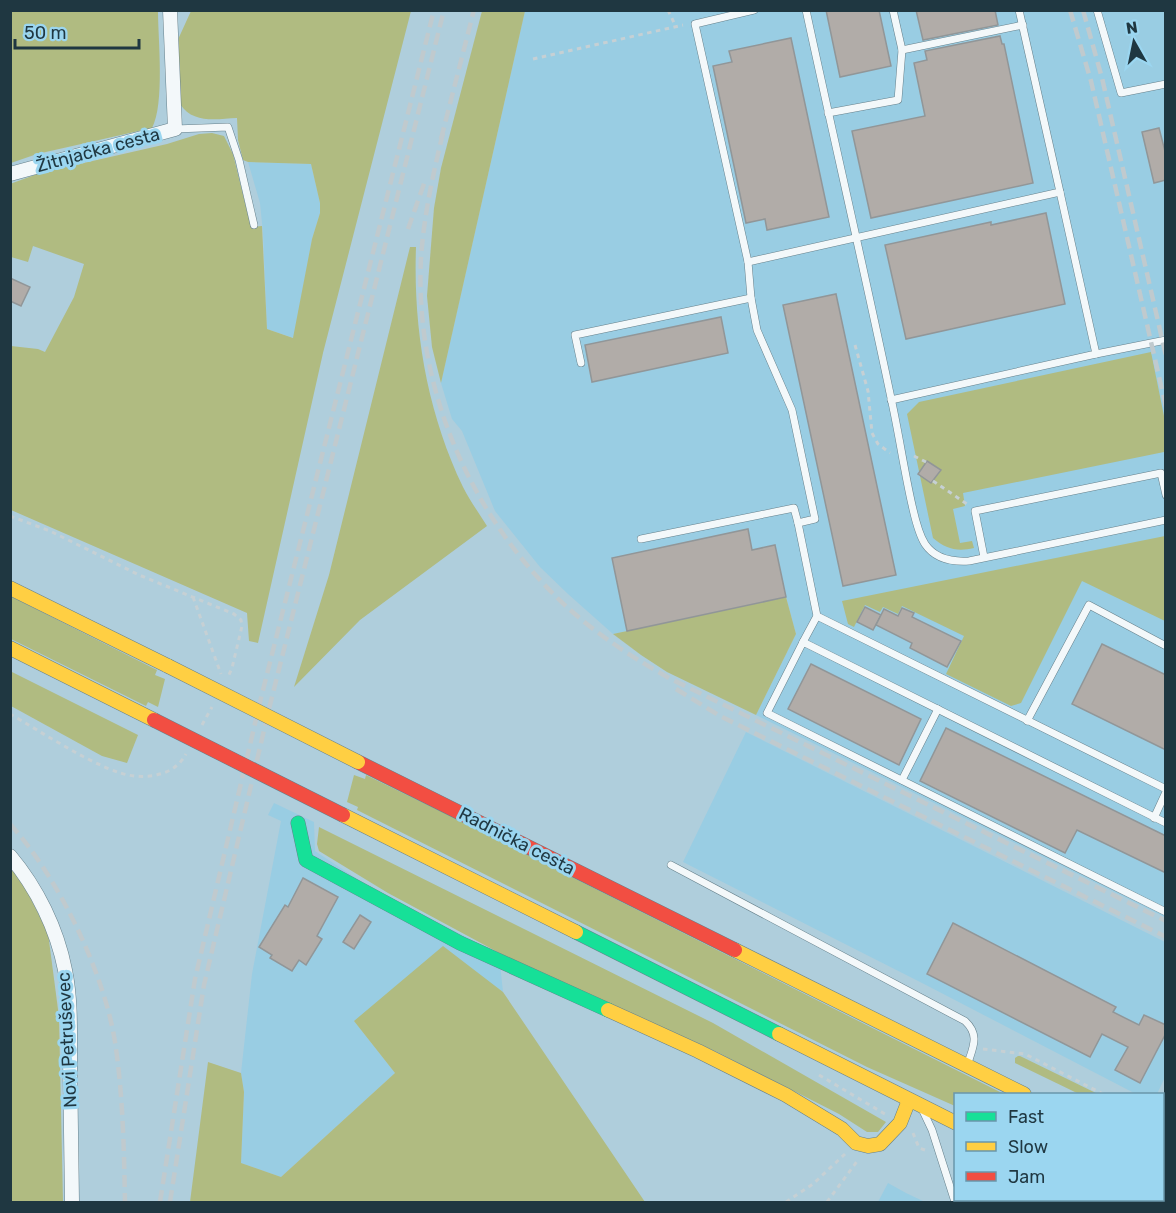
<svg xmlns="http://www.w3.org/2000/svg" width="1176" height="1213" viewBox="0 0 1176 1213" font-family="Rubik,sans-serif">
<rect width="100%" height="100%" fill="#afcedc"/>
<!-- built -->
<g fill="#99cde3">
<path d="M525,11H1165V917L756,715L796,634L786,597L613,634L568,594L540,567L495,511L462,431L452,419L441,383Z"/>
<path d="M248,162L311,164L320,203V213L312,239L294,338L267,329L263,233L260,203Z"/>
<path d="M746,732L1165,942V1077L1157,1094H1136L924,984L683,862Z"/>
<path d="M274,803L314,822L315,851L368,886L499,954L503,992L495,986L354,1021L395,1073L281,1177L241,1163L244,1092L241,1073L252,974L281,821L268,815Z"/>
<path d="M888,1183L906,1193L925,1202H878Z"/>
</g>
<!-- green -->
<g fill="#b0bb81">
<path d="M10,11H158C158,39 165,104 152,128L37,154L11,163Z"/>
<path d="M191,11H411L323,353L258,643L249,641L247,613L11,510V346L38,349L45,352L74,297L84,264L33,246L28,262L11,257L10,184L40,173L167,144L199,134L212,133L224,136L233,154L251,227L262,226L267,329L293,338L312,239L320,213V203L311,164L248,162L243,160L238,140L237,118C216,119 193,124 180,104L175,46Z"/>
<path d="M482,11H525L441,383L432,347L427,296L434,208L441,168Z"/>
<path d="M410,247H416C413,329 427,412 463,487C470,501 479,513 487,526L360,620L294,687L329,575Z"/>
<path d="M1151,352L1165,421V456L1164,452L963,493L965,506L953,509L960,543L972,541L974,548C957,552 946,549 933,538L907,414L919,402Z"/>
<path d="M1165,536V621L1082,581L1021,703L1011,706L946,674L964,636L902,606L898,614L883,607L880,612L865,605L854,627L848,624L842,601Z"/>
<path d="M10,596L157,670L155,675L165,679L158,707L148,702L146,706L11,639Z"/>
<path d="M786,597L796,634L756,715L667,672L641,655L613,634Z"/>
<path d="M10,671L138,735L127,763L102,756L11,706Z"/>
<path d="M354,775L365,779L366,775L444,813L1004,1094H956L955,1106L867,1067L357,810L358,807L347,802Z"/>
<path d="M319,827L713,1023L886,1122L878,1132H867L839,1114L717,1052L505,956L388,893L319,851L317,844Z"/>
<path d="M10,867L23,883L48,933L59,1017L63,1202H11Z"/>
<path d="M443,946L503,992L645,1202H190L208,1062L241,1073L244,1092L241,1163L281,1177L395,1073L354,1021Z"/>
<path d="M1018,1056H1020L1098,1094H1079L1015,1063V1058Z"/>
</g>
<!-- building -->
<g fill="#b1aca8" stroke="#919698" stroke-width="1.5">
<path d="M826,10H879L891,66L840,77Z"/>
<path d="M916,10H995L998,25L923,40Z"/>
<path d="M1000,36L1002,44H1004L1033,183L871,218L852,131L925,116L914,63L927,60L925,51Z"/>
<path d="M791,38L829,217L767,230L765,219L746,223L713,66L732,62L729,51Z"/>
<path d="M1159,128L1166,155V180L1154,183L1142,132Z"/>
<path d="M1046,213L1065,304L906,339L885,245L991,222V225Z"/>
<path d="M10,278L30,287L21,306L10,301Z"/>
<path d="M836,294L896,575L843,586L783,305Z"/>
<path d="M721,317L728,353L592,382L585,345Z"/>
<path d="M927,461L941,470L931,483L918,474Z"/>
<path d="M748,529L752,550L775,545L786,597L627,631L612,558Z"/>
<path d="M865,607L881,615L873,630L857,622Z"/>
<path d="M902,608L914,613L912,617L961,641L947,667L910,648L912,643L876,625L884,609L898,616Z"/>
<path d="M1102,644L1166,675V750L1072,704Z"/>
<path d="M811,664L921,719L899,765L788,709Z"/>
<path d="M946,728L1166,836V873L1077,830L1065,853L920,781Z"/>
<path d="M303,878L338,897L317,936L322,939L306,965L299,960L292,971L270,958L272,955L259,947L285,905L288,907Z"/>
<path d="M360,915L371,922L354,949L343,942Z"/>
<path d="M953,923L1116,1007L1113,1012L1139,1025L1144,1015L1166,1025V1033L1140,1083L1115,1070L1128,1047L1102,1034L1090,1057L927,974Z"/>
</g>
<g fill="none" stroke-linecap="round" stroke-linejoin="round">
<!-- lane casing -->
<g stroke="#66808b" stroke-width="8">
<g id="lane">
<path d="M754,10L695,24L748,262L751,298L757,330L792,410L815,519L798,523L817,616L803,642"/>
<path d="M806,10C834,140 864,269 891,398C899,434 904,470 912,505C915,518 918,533 925,544C935,559 953,562 969,561L1166,520"/>
<path d="M1097,10L1121,93L1166,84"/>
<path d="M902,50L1023,25"/>
<path d="M828,113L898,100L902,50L893,10"/>
<path d="M175,129L228,127L239,160L254,225"/>
<path d="M748,262L1060,192L1019,10"/>
<path d="M1096,354L1166,340"/>
<path d="M581,363L575,335L751,298"/>
<path d="M891,400L1096,354L1060,192"/>
<path d="M641,539L794,508L798,523"/>
<path d="M984,557L975,511L1161,473L1166,495"/>
<path d="M817,616L1166,789"/>
<path d="M1027,721L1089,605L1166,646"/>
<path d="M902,780L938,709"/>
<path d="M1154,818L1166,792"/>
<path d="M1166,823L803,642L767,713L1166,912"/>
<path d="M671,865L965,1021C980,1035 973,1047 968,1063"/>
<path d="M923,1111L932,1130L955,1202"/>
<path d="M975,1200L976,1202"/>
<path d="M994,1200L1000,1202"/>
</g>
</g>
<!-- street casing -->
<g stroke="#66808b" stroke-width="15">
<g id="street">
<path d="M10,174L175,129L170,10"/>
<path d="M10,856C37,888 57,929 65,970C71,999 70,1031 70,1061C71,1108 71,1155 72,1202"/>
<path d="M1162,1127L1166,1121"/>
</g>
</g>
<!-- fast casing -->
<g stroke="#66808b" stroke-width="15">
<g id="fast">
<path d="M298,823L306,860L460,943L608,1010"/>
<path d="M576,932L779,1034"/>
<path d="M1162,1165L1166,1166"/>
</g>
</g>
<!-- slow casing -->
<g stroke="#66808b" stroke-width="15">
<g id="slow">
<path d="M10,588L168,666"/>
<path d="M10,648L154,720"/>
<path d="M343,815L576,932"/>
<path d="M735,950L1024,1094"/>
<path d="M608,1010L698,1051L786,1095L842,1129L856,1143L868,1146L880,1144L900,1123L909,1100"/>
<path d="M779,1034L956,1123"/>
<path d="M1110,1200L1116,1202"/>
</g>
</g>
<!-- jam casing -->
<g stroke="#66808b" stroke-width="15">
<path id="jam" d="M358,762L735,950"/>
</g>
<!-- path -->
<g stroke="#c6d0d4" stroke-width="3" stroke-dasharray="4.5 4.5" stroke-linecap="butt">
<path d="M668,10L675,25"/>
<path d="M533,59L683,25"/>
<path d="M855,345L868,391L872,433L878,444L890,453"/>
<path d="M914,456L926,462"/>
<path d="M933,481L967,504"/>
<path d="M10,516L50,531L139,575L234,614L241,620L242,626L232,668L228,677"/>
<path d="M193,597L221,674"/>
<path d="M10,714C40,731 103,773 134,776C154,778 176,773 186,754"/>
<path d="M202,725L212,707"/>
<path d="M983,1049L1025,1054L1103,1094"/>
<path d="M819,1075L885,1114"/>
<path d="M913,1133L919,1148L925,1150"/>
<path d="M1023,1200L1029,1202"/>
<path d="M786,1202L813,1184L845,1154"/>
<path d="M827,1202L858,1160"/>
<path d="M1069,1202L1070,1200"/>
</g>
<!-- lane -->
<use href="#lane" stroke="#f3f8fa" stroke-width="7"/>
<!-- street -->
<use href="#street" stroke="#f3f8fa" stroke-width="14"/>
<!-- fast -->
<use href="#fast" stroke="#16e098" stroke-width="14"/>
<!-- slow -->
<use href="#slow" stroke="#ffcf43" stroke-width="14"/>
<!-- jam -->
<use href="#jam" stroke="#f24e42" stroke-width="14"/>
<!-- rail -->
<g stroke="#c0cace" stroke-width="4.5" stroke-dasharray="12 6" stroke-linecap="butt">
<path d="M1070,10L1091,81L1166,407"/>
<path d="M1083,10L1102,78L1166,356"/>
<path d="M443,133C433,174 424,215 421,258C414,389 472,520 568,608C598,635 633,658 669,678L1166,921"/>
<path d="M441,139L474,10"/>
<path d="M408,229L425,181"/>
<path d="M676,689L720,716L1166,937"/>
<path d="M10,824C58,877 104,972 115,1042C123,1095 124,1149 125,1202"/>
<path d="M160,1202L195,979L261,698L434,10"/>
<path d="M170,1202L204,985L270,705L444,10"/>
</g>
<!-- slow-bridge casing -->
<g stroke="#66808b" stroke-width="15" stroke-linecap="butt">
<path id="slow-bridge" d="M168,666L358,762"/>
</g>
<!-- jam-bridge casing -->
<g stroke="#66808b" stroke-width="15" stroke-linecap="butt">
<path id="jam-bridge" d="M154,720L343,815"/>
</g>
<!-- slow-bridge -->
<use href="#slow-bridge" stroke="#ffcf43" stroke-width="14"/>
<!-- jam-bridge -->
<use href="#jam-bridge" stroke="#f24e42" stroke-width="14"/>
</g>
<g text-anchor="middle" dominant-baseline="central" stroke-width="6" stroke-linejoin="round" paint-order="stroke">
<!-- street labels -->
<g font-size="18" fill="#1f3741" stroke="#9bd6f0">
<text transform="translate(98 150) rotate(-15)">Žitnjačka cesta</text>
<text transform="translate(517 841) rotate(27)">Radnička cesta</text>
<text transform="translate(67 1040) rotate(-93)">Novi Petruševec</text>
</g>
</g>
<!-- border -->
<rect width="1176" height="1213" fill="none" stroke="#1f3741" stroke-width="24"/>
<!-- legend -->
<rect x="954" y="1093" width="210" height="108" fill="#9bd6f0" stroke="#6996aa" stroke-width="1.5"/>
<rect x="966" y="1112" width="30" height="9" fill="#16e098" stroke="#6996aa" stroke-width="1.5"/>
<text x="1008" y="1123" font-size="18" fill="#1f3741">Fast</text>
<rect x="966" y="1142" width="30" height="9" fill="#ffcf43" stroke="#6996aa" stroke-width="1.5"/>
<text x="1008" y="1153" font-size="18" fill="#1f3741">Slow</text>
<rect x="966" y="1172" width="30" height="9" fill="#f24e42" stroke="#6996aa" stroke-width="1.5"/>
<text x="1008" y="1183" font-size="18" fill="#1f3741">Jam</text>
<!-- north arrow -->
<g transform="translate(1134 42) rotate(351)" stroke="#9bd6f0" stroke-width="4.5" paint-order="stroke">
<path d="M0-4.5L10 22L0 15L-10 22Z" fill="#1f3741"/>
<text y="-9" font-size="16" font-weight="bold" text-anchor="middle" fill="#1f3741">N</text>
</g>
<!-- scale -->
<path d="M15 39v9h124v-9" fill="none" stroke="#1f3741" stroke-width="3"/>
<text x="24" y="39" font-size="18" fill="#1f3741" stroke="#9bd6f0" stroke-width="4.5" paint-order="stroke">50 m</text>
</svg>
